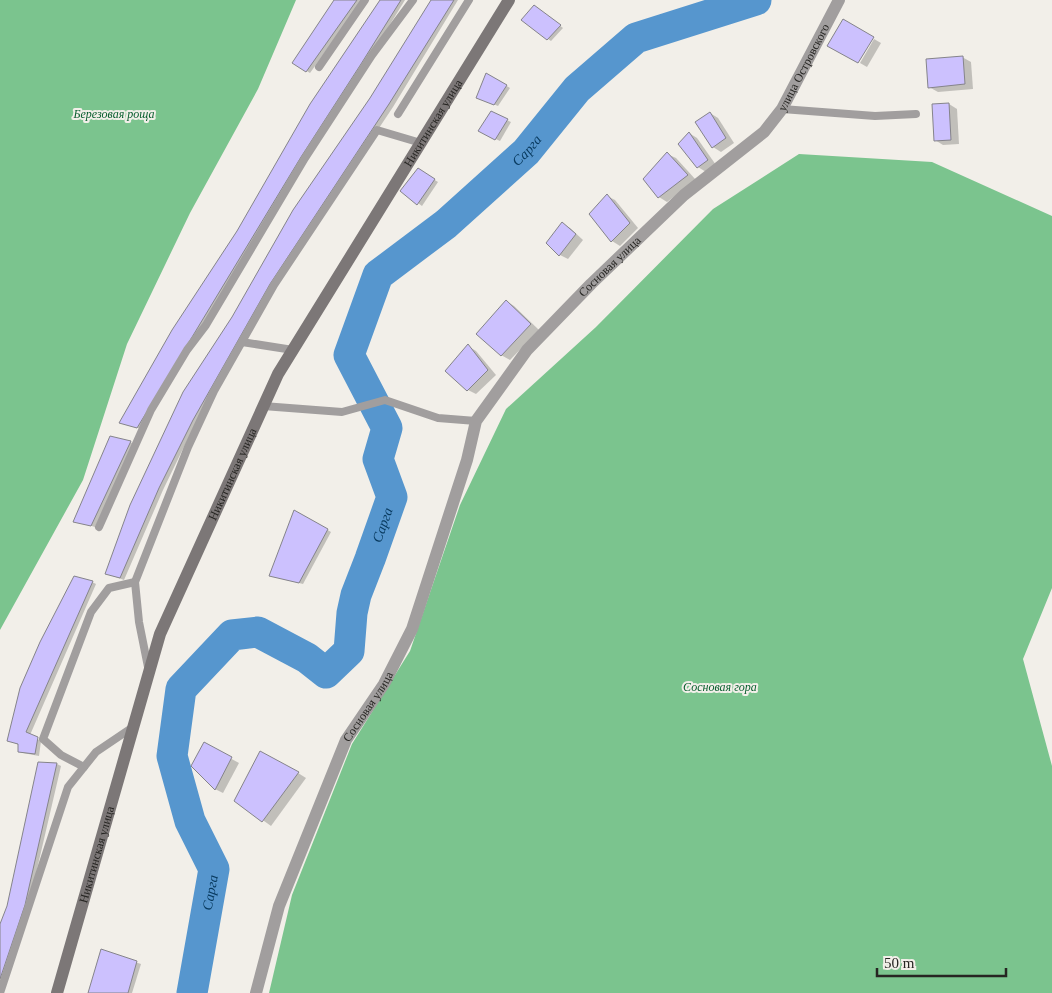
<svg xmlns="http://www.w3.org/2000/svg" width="1052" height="993" viewBox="0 0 1052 993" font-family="Georgia,serif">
<rect width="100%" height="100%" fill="#f2efe9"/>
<!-- forest -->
<g fill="#7bc48e">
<path d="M0,0H296L258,89L190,213L127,344L83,480L0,630Z"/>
<path d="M799,154L932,162L1052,216V588L1023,659L1052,766V993H269L292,895L352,744L410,651L460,505L506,409L596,327L713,209Z"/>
</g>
<!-- shadow -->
<g fill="#0003">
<path d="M335,0H362L310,73L294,63Z"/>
<path d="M381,0H405L141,429L121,423Z"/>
<path d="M432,0H458L393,107L274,286L196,422L163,490L124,580L110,575L233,317Z"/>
<path d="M538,9L563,28L551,41L548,39Z"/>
<path d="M874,39L881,43L867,67L860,63Z"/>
<path d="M962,57L971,62L973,89L938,92L929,87Z"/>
<path d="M487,74L510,88L498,106L481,99Z"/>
<path d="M949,104L957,109L959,144L943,145L935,140Z"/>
<path d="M491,113L511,122L500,141L479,131Z"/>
<path d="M710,113L718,118L734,143L721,152L713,147Z"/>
<path d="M689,133L697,138L716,165L706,172L698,167Z"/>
<path d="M667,154L676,158L696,180L667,202L659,197Z"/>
<path d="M418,170L438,182L422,206L402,191Z"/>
<path d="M607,196L615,200L638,228L620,246L612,241Z"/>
<path d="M562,223L570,228L583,240L568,259L560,255Z"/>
<path d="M506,301L514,306L539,330L510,360L501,355Z"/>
<path d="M468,346L476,351L496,375L476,394L468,390Z"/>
<path d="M130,442L134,444L95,527L75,521Z"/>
<path d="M294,511L331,532L303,584L275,577Z"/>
<path d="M92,582L96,584L30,735L41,741L39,756L23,753L19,751V745L12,742Z"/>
<path d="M204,744L239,763L223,793L215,789Z"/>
<path d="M39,763L57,764L61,766L28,908L0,992V928L8,906Z"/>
<path d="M298,773L306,778L271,826L236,801Z"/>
<path d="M101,951L141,964L132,993H90Z"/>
</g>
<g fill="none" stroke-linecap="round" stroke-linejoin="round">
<!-- river -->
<path stroke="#5696ce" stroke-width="31" id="s1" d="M192,993L214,869L190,821L172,756L181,689L232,635L258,632L307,658L326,673L349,651L352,613L356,595L370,559L392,497L378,459L387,428L349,355L378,275L446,224L526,152L577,89L636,38L756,0"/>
</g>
<!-- building -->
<g fill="#ccc1fe" stroke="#85848a">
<path d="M334,0H357L306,72L292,63Z"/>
<path d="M380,0H401L361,64L301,157L137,428L119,423L172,330L237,231L310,104Z"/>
<path d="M431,0H454L389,104L270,284L193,420L159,488L120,578L105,574L130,505L183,392L232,317L293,210L370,98Z"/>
<path d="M534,5L561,25L547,40L521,20Z"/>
<path d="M843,19L874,37L858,63L827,46Z"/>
<path d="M963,56L965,84L928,88L926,59Z"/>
<path d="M486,73L507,85L494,105L476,98Z"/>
<path d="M949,103L951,140L934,141L932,104Z"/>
<path d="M491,111L508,119L495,140L478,131Z"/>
<path d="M710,112L726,138L712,148L695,122Z"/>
<path d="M689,132L708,160L697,168L678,144Z"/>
<path d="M667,152L688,175L658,198L643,179Z"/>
<path d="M418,168L435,179L417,205L400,191Z"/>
<path d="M607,194L630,223L611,242L589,214Z"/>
<path d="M562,222L576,234L559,256L546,243Z"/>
<path d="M506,300L531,324L501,356L476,334Z"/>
<path d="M468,344L488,370L467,391L445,371Z"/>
<path d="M110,436L131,441L91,526L73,522Z"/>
<path d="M294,510L328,529L299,583L269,576Z"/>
<path d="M74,576L93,581L26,732L38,737L35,754L18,752V744L7,741L20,688L40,642Z"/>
<path d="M204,742L232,757L215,790L191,766Z"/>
<path d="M260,751L299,772L262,822L234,801Z"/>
<path d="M38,762L57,763L25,905L0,979V924L7,906Z"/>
<path d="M101,949L137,961L128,993H88Z"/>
</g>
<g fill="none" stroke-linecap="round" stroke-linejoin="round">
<!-- lane -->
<g stroke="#a19e9e" stroke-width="8">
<path d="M319,67L365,0"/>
<path d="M782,109L875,116L916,114"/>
<path d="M398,114L469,0"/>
<path d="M242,342L293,350"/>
<path d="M263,406L342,412L385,400L438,418L476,421"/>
<path d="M99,527L151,410L187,350L206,325L305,158L372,55L413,0"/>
<path d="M148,667L139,622L135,582L188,447L214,391L274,285L377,130L421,143"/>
<path d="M84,767L61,755L43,739L91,612L109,588L135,582"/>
<path d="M0,993L68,787L96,752L133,727"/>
</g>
<!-- street -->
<path stroke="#a19e9e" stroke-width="12" id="s2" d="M256,993L279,906L346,740L384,684L412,629L467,460L476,421L527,350L591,284L684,195L764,132L782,109L839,0"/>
<!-- secondary -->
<path stroke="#7c7777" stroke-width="12" id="s3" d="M57,993L160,634L278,374L509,0"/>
</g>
<g text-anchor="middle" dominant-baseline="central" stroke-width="4" stroke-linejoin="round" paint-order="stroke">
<!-- street labels -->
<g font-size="12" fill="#262522" stroke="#f2efe9">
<text stroke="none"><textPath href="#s2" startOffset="1102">улица Островского</textPath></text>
<text stroke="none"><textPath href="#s3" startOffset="954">Никитинская улица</textPath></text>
<text stroke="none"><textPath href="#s2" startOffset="821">Сосновая улица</textPath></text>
<text stroke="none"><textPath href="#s3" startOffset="549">Никитинская улица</textPath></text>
<text stroke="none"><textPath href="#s2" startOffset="309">Сосновая улица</textPath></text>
<text stroke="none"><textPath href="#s3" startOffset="144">Никитинская улица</textPath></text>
</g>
<!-- park labels -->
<g font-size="12" font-style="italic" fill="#085e2e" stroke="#f2efe9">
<text x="114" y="114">Березовая роща</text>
<text x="720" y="687">Сосновая гора</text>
</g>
<!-- water labels -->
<g font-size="14" font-style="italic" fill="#093b60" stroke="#f2efe9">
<text stroke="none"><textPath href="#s1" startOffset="1122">Сарга</textPath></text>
<text stroke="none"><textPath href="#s1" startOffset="658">Сарга</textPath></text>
<text stroke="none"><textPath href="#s1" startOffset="102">Сарга</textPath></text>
</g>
</g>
<!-- scale -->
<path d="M877 968v8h129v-8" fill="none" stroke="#262522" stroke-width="2.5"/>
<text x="884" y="968" font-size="15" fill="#262522" stroke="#f2efe9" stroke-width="4" paint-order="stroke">50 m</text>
</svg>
